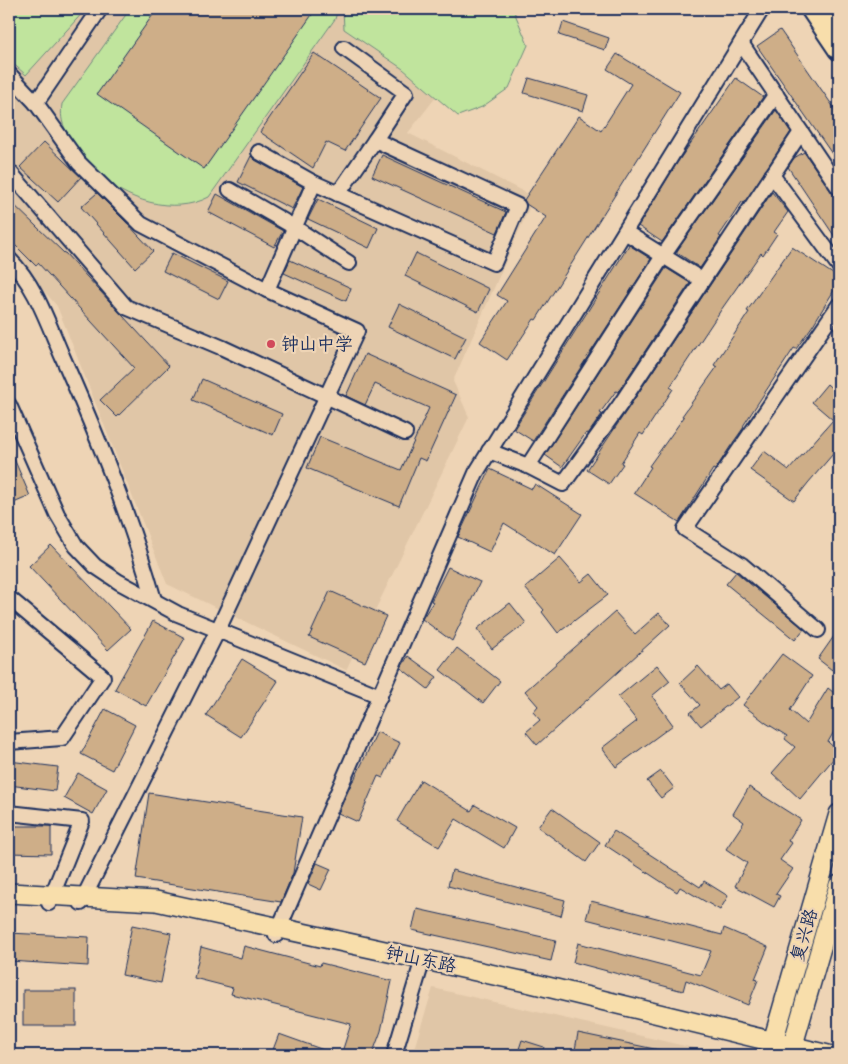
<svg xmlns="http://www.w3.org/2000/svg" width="848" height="1064" viewBox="0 0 848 1064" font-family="Itim,'LXGW WenKai TC',sans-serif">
<rect width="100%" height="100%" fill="#eed4b5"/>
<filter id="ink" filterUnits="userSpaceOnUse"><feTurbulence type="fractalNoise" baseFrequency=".02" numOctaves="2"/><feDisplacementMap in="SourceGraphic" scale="10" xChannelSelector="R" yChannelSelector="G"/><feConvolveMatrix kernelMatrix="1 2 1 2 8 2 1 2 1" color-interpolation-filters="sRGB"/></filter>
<g filter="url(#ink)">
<!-- built -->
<g fill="#e0c6a7">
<path d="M9,9H343L344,29L403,69L436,97L408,133L534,197L453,381L469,417L346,670L167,584L57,306L9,251Z"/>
<path d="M433,988L724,1055H412Z"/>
</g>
<!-- green -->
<g fill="#c0e49d" stroke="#6e8a7e">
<path d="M9,9H86L26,75L9,60Z"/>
<path d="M130,9H338L335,19L209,197C173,216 125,200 96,173C89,166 83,157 78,149C67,132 59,125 62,104Z"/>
<path d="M343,9H513L528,45L509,88L482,107L458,116L403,69L344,29Z"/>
</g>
<!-- building -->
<g fill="#ceae88" stroke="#1b2f5e">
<path d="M157,9H316L204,169L97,94Z"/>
<path d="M563,22L609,38L605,50L559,35Z"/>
<path d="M780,30L839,115V164L757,46Z"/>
<path d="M314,53L381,98L345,151L326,142L313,168L260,132Z"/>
<path d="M617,54L680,92L536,320L534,319L507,360L480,342L507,301L497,295L546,217L526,204L524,200L579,116L601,131L631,84L607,69Z"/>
<path d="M529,78L588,95L583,111L524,93Z"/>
<path d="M736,78L763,97L662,242L638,226L677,163Z"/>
<path d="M776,110L791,132L744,203L742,202L719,236L721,237L700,268L676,252Z"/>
<path d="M44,142L81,177L58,202L20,167Z"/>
<path d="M804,152L832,193L839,198V243L788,167L794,158Z"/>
<path d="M382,155L506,212L497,233L372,176Z"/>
<path d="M251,156L255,160L303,187L292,209L238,182Z"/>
<path d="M772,192L788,212L774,232L777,234L763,255L761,253L721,310L670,387L673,389L643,435L640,433L621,463L623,464L609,484L587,470Z"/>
<path d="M97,193L126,222L153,251L135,268L81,207Z"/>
<path d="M217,194L283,231L274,247L208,212Z"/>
<path d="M318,199L378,228L369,248L308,219Z"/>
<path d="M9,200L64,253H65L169,366L117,417L100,400L134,368L38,263L36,266L9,239Z"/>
<path d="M629,245L651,259L533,441L514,429Z"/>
<path d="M792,247L839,278V282L813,325L796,349L794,348L743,426L744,427L730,447L715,470L713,469L679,522L634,493L651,467L649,466L684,417L682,416L717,367L714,365L749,312L747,311Z"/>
<path d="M172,253L228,281L219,299L163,271Z"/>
<path d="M416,253L489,289L478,312L405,276Z"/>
<path d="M290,260L351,288L346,301L284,273Z"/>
<path d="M666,268L690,283L618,392L616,391L600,413L602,414L588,434L586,433L562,467L545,455Z"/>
<path d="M399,304L466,337L455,359L388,327Z"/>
<path d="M365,354L456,395L426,461L419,458L399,506L307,468L320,437L401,470L429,408L375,384L365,405L346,396Z"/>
<path d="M202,379L282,414L273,435L193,400Z"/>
<path d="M827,384L839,395V447L808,483L794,501L750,470L764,451L789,470L833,420L812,402Z"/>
<path d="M9,447L30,496L9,505Z"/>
<path d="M490,469L532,489L535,484L582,514L555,555L504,523L490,552L458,537Z"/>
<path d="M51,545L131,629L108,650L29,566Z"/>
<path d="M560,558L581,582L591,574L608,595L558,633L542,612L544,610L525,588Z"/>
<path d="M448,567L480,582L452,641L422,619L433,602L431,601Z"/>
<path d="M736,572L804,629L795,640L726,584Z"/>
<path d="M330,591L386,616L365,662L309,637Z"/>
<path d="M510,603L526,623L492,649L477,629Z"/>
<path d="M615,612L635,634L659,613L670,625L537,745L526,732L540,720L533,712L538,706L525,691Z"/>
<path d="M153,621L185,638L146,706L115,689Z"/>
<path d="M839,629V659L832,670L818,659Z"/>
<path d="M457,648L500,681L483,703L440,670Z"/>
<path d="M782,654L812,676L790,710L806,724L828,688L839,697V723L828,742L839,752L800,799L772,773L795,747L785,739L787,736L766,723L743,705Z"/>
<path d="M408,656L437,677L428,689L401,668Z"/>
<path d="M242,659L278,681L241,737L206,715Z"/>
<path d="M657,665L670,681L652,696L673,725L616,767L602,748L637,721L618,697Z"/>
<path d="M698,666L719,690L727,684L738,697L701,726L690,713L700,705L680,683Z"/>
<path d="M105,709L135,725L112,770L81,754Z"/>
<path d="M377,732L400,743L383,778L378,776L358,822L338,813L353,780H354Z"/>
<path d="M9,761L58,767L55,791L9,785Z"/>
<path d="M661,771L674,788L661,798L647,781Z"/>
<path d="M78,773L107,789L93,814L64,798Z"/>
<path d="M421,780L471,811L475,805L515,828L504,848L456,819L439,847L397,821Z"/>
<path d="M749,787L801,820L788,841L792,843L780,860L793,869L776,894L780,896L774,907L735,886L747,863L726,849L744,822L733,814Z"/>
<path d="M149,793L302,817L293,873L281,902L136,879Z"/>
<path d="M552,808L600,842L586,862L538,827Z"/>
<path d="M9,826H51V854L9,853Z"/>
<path d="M614,831L700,887L704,881L728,896L720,910L680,887L677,892L605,845Z"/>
<path d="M317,863L331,869L321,890L308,884Z"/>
<path d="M452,870L565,900L561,916L448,886Z"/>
<path d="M591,901L722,935L724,928L768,947L755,979L758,980L748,1005L686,980L683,991L573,962L578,943L701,975L711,951L586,919Z"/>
<path d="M417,909L556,940L551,961L412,930Z"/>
<path d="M132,925L171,933L161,983L122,975Z"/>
<path d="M9,933L89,937L88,966L9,961Z"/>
<path d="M244,946L320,966L321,963L392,981L381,1031L372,1055H341L351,1024L231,994L233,988L194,978L201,947L241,958Z"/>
<rect x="23" y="990" width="53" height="36"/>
<path d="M578,1033L664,1051L663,1055H598L575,1050Z"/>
<path d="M279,1034L335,1054V1055H271Z"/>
<path d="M522,1040L544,1047L541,1055H517Z"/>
</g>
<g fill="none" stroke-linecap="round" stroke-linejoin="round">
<!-- minor casing -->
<g stroke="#1b2f5e" stroke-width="18">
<g id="minor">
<path d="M741,43L839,188"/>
<path d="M9,74L36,103L100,9"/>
<path d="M36,103L79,163L141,224L267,290"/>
<path d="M259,152L314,183"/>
<path d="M9,171L126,307L223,348L405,433"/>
<path d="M772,175L839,266"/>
<path d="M230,190L294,227L349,263"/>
<path d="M338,194L375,140"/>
<path d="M625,232L702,280"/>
<path d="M9,259C36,285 48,324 63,358C98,437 131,518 154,600"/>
<path d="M9,405L57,514L76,546L95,566L119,582L178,614L380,696"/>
<path d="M489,451L528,466L563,484L620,405L801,132"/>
<path d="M528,466L663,256L776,94"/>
<path d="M9,598L103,677L62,738L9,742"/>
<path d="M818,630L742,565L685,529L839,305"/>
<path d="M9,813L82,821L49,903"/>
<path d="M81,903L218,630L357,331L267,290L314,183L494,263L518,206L375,140L406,93L344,48"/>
<path d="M276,935L476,473L762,9"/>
<path d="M394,1055L423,959"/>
</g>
</g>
<!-- major casing -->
<g stroke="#1b2f5e" stroke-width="22">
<g id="major">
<path d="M9,893L156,901L531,983L828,1055"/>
<path d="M769,1055L839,814"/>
<path d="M790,1055L839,885"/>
</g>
</g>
<!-- highway casing -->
<g stroke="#1b2f5e" stroke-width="25">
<g id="highway">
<path d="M812,9L839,49"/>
<path d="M834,9L839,17"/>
</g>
</g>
<!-- minor -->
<use href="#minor" stroke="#eed4b5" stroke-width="14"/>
<!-- major -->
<use href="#major" stroke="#f8deab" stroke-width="19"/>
<!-- highway -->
<use href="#highway" stroke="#f8deab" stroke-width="21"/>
</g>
</g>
<!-- markers -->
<circle fill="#d1495b" stroke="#eed4b5" stroke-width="2" cx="271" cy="344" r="5"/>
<g text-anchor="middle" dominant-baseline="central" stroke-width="4.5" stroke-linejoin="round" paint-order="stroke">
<!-- poi labels -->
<g font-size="18" fill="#1b2f5e" stroke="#eed4b5" text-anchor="start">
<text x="281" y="344">钟山中学</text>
</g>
<!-- street labels -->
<g font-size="18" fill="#1b2f5e" stroke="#eed4b5">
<text transform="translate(804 935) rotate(-74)">复兴路</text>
<text transform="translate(421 959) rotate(12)">钟山东路</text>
</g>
</g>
<!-- margin -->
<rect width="848" height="1064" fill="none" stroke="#eed4b5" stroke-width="30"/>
<rect x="15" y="15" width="818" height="1034" fill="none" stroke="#1b2f5e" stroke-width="2" filter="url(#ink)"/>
</svg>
